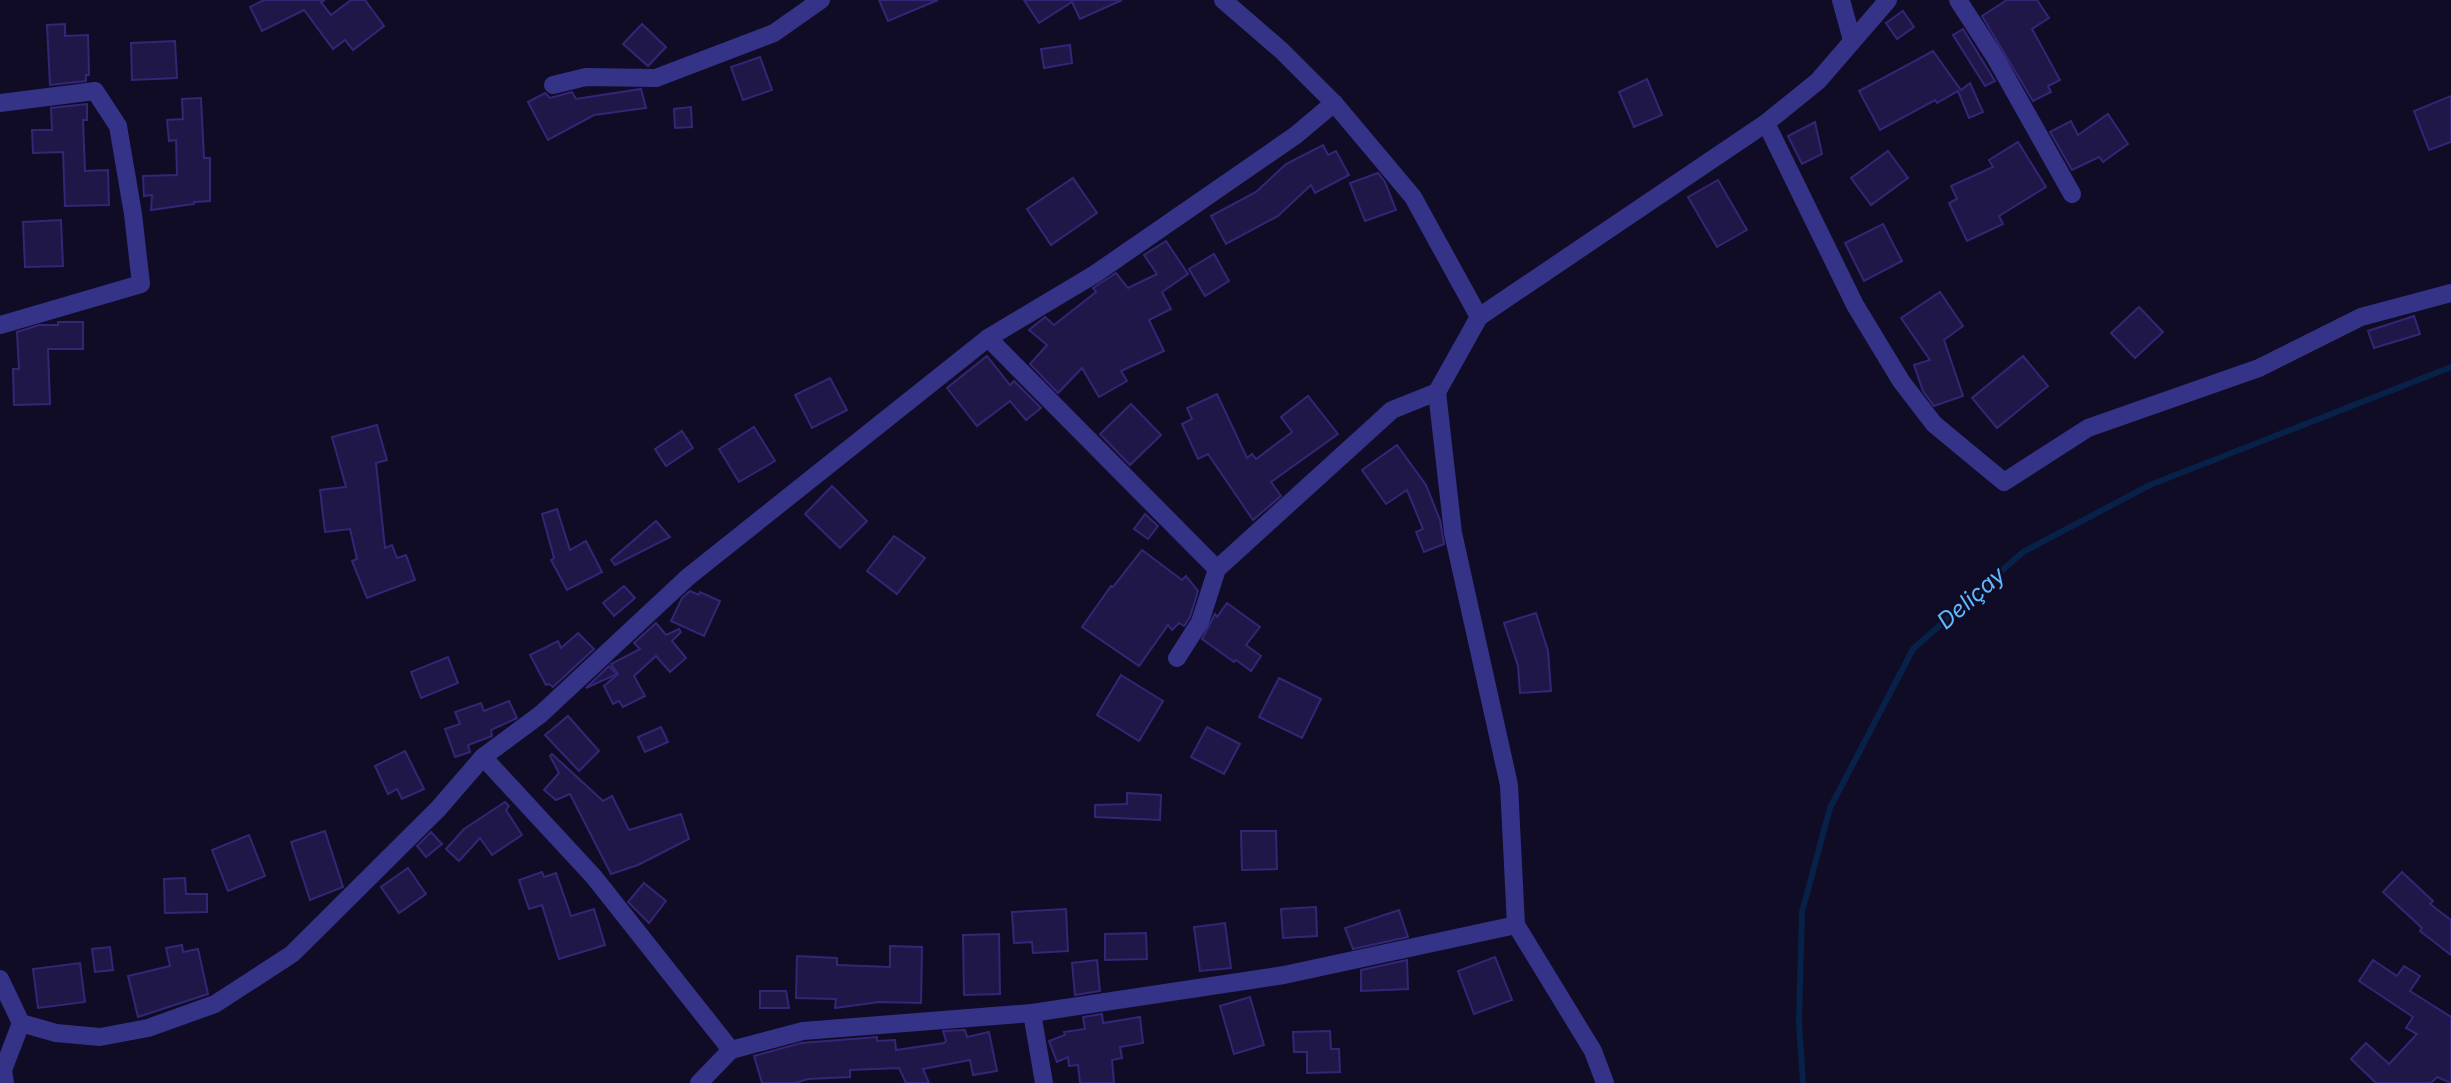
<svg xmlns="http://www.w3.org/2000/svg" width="2451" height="1083" viewBox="0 0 2451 1083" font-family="Inter,sans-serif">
<rect width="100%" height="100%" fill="#100c25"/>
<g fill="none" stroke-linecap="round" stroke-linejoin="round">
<!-- stream -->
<path stroke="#072149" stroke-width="6" d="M1803,1083L1799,1022L1802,912L1830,808L1913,649L2023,552L2150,485L2451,367"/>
</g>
<!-- building -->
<g fill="#1f1748" stroke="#342676" stroke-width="2">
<path d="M264,0H325L321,2L331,15L351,0H365L384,26L353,50L345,40L333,49L304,10L262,31L250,7Z"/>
<path d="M879,0H938L888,21Z"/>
<path d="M1024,0H1122L1080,19L1072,2L1039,23Z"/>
<path d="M2007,0H2037L2049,18L2032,29L2060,80L2048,86L2051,92L2033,101L1982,16Z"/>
<path d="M1903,11L1914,27L1897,39L1886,23Z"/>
<path d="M65,24V36L88,35L89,75H86V81L50,85L47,25Z"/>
<path d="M642,24L666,47L648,66L623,44Z"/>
<path d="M1963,29L1995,81L1985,86L1953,35Z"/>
<path d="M175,41L177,78L132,80L131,43Z"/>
<path d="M1070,45L1072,63L1044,68L1041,49Z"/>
<path d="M1933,51L1961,90L1970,83L1983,112L1969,118L1958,91L1937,103L1935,100L1880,130L1859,91Z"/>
<path d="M760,57L772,90L743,100L731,67Z"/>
<path d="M1647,79L1662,115L1634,127L1619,92Z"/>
<path d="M641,89L646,108L594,115L548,140L528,102L545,93L550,98L572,92L576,99Z"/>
<path d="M2451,96V142L2429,150L2414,111Z"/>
<path d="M201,98L204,158H210V201L194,202V204L151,210L152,195L144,196L143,176L177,175L176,140L169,141L167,120L183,119L182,99Z"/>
<path d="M87,104V120H83L85,171L108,170L109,205L65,206L63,152L33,153L32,130H52L51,108Z"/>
<path d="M691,107L692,127L675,128L674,109Z"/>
<path d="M2108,114L2128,144L2103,162L2099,157L2072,170L2050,132L2071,121L2078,135Z"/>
<path d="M1815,122L1822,154L1802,164L1788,136Z"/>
<path d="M2018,142L2046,187L1999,216L2003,224L1967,241L1949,203L1957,199L1951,186L1993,167L1989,160Z"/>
<path d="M1323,145L1328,155L1336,151L1349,175L1315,193L1311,185L1278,216L1226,244L1211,216L1256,192L1286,164Z"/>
<path d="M1888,151L1908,178L1871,205L1851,178Z"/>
<path d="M1378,173L1385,182L1396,210L1365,221L1350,183Z"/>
<path d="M1073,178L1097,213L1051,245L1027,209Z"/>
<path d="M1718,180L1747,230L1717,247L1688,197Z"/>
<path d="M61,220L63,266L25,267L23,222Z"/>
<path d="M1883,224L1902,261L1864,281L1845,243Z"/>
<path d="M1166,241L1188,274L1162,292L1171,309L1149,320L1164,351L1121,371L1127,381L1099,397L1082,368L1058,393L1030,364L1047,345L1029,330L1045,317L1054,325L1096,292L1093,288L1116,273L1128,288L1157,274L1144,255Z"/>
<path d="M1214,254L1229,281L1205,296L1189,269Z"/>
<path d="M1940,292L1963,326L1944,340L1963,396L1934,406L1923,391L1914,365L1930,360L1901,318Z"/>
<path d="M2139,307L2163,332L2135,358L2111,333Z"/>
<path d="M2414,316L2420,334L2374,348L2368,331Z"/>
<path d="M58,322H83V349H48L50,404L14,405L13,369H19L17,332L39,325H58Z"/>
<path d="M987,356L1010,385L1014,381L1041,408L1026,420L1010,401L977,426L947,388Z"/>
<path d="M2023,356L2048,386L1997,428L1972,398Z"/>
<path d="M830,378L847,410L812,428L795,395Z"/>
<path d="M1217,394L1247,458L1252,454L1256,459L1292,432L1281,417L1308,396L1338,434L1271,482L1281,496L1253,520L1208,454L1198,459L1182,424L1192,419L1187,408Z"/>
<path d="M1131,404L1161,435L1130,465L1100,434Z"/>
<path d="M377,425L387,460L376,463L385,548L392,545L397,558L406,555L415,580L367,598L352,561L357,559L350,529L325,532L320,490L346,487L332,437Z"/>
<path d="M754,427L775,461L739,482L719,449Z"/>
<path d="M682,431L693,448L666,466L655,449Z"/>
<path d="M1397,445L1426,485L1440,520L1444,544L1424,552L1416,532L1423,529L1407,490L1386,504L1362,470Z"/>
<path d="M832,486L867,521L840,548L805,514Z"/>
<path d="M557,509L570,550L586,541L602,572L567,590L551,560L554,558L542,514Z"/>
<path d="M1145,514L1158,526L1148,539L1134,529Z"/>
<path d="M656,521L670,537L615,565L611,560Z"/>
<path d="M894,536L925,558L897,594L867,571Z"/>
<path d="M1142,550L1182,580L1186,576L1198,591L1190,617L1184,626L1179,623L1172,630L1168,625L1139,666L1082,627L1111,586L1113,587Z"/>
<path d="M624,586L635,598L614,616L603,603Z"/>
<path d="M690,591L699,595L700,592L720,601L704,636L671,621L682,598Z"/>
<path d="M1227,603L1260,627L1246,645L1261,656L1251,671L1236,660L1234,662L1202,639L1215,614L1217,617Z"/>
<path d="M1536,613L1548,651L1551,691L1520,693L1518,666L1504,623Z"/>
<path d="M656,623L666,635L679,629L681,632L672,641L686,658L670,672L656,656L634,676L645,696L623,707L619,701L613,704L604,686L618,674L611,664L640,649L634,643Z"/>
<path d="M578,633L594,649L553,687L549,684L546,685L530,655L558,641L561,648Z"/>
<path d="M448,657L458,683L421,698L411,672Z"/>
<path d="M609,666L617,674L586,688Z"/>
<path d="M1121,675L1163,701L1139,741L1097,715Z"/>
<path d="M1279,678L1321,699L1302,738L1259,717Z"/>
<path d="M509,701L517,718L491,730L492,736L468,745L470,752L455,757L445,729L460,724L455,712L481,703L484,711Z"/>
<path d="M568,716L599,751L579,771L545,735Z"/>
<path d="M661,727L668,742L645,752L638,737Z"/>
<path d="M1207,727L1240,744L1224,774L1191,757Z"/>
<path d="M405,751L424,789L402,799L397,789L388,794L375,766Z"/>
<path d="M552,754L603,801L612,796L629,830L681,814L689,839L638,865L611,874L570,794L556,800L544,790L559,773L550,756Z"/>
<path d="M1127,793L1161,795L1160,820L1095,817V805L1127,804Z"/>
<path d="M505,802L509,806L506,810L522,835L492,855L480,838L459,861L446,849L464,829Z"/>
<path d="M325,831L343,887L310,900L291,842Z"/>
<path d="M1241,831H1276L1277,869L1242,870Z"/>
<path d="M431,832L442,844L426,857L417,846Z"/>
<path d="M249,835L265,876L228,891L212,850Z"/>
<path d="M408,868L426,894L399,913L381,887Z"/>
<path d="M542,872L544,877L556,873L571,916L594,909L605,945L559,959L542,905L529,909L519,880Z"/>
<path d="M2402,872L2433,901L2430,904L2451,920V955L2420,931L2422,928L2383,892Z"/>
<path d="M185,878L186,894H207V912L165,913L164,879Z"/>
<path d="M644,883L666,901L649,923L628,902Z"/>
<path d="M1316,907L1317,936L1283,938L1281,909Z"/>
<path d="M1066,909L1068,951L1033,953L1032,942L1014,943L1012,912Z"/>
<path d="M1399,910L1408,937L1353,949L1345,928Z"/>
<path d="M1225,923L1231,968L1200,971L1194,927Z"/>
<path d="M1146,933L1147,959L1105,960V934Z"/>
<path d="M999,934L1000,994L964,995L963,935Z"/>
<path d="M182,945L183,952L198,949L208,994L138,1017L128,976L170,966L166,948Z"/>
<path d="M890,946L922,947L921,1003L879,1002L835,1008L836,999L796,998L797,956L837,958V965L890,967Z"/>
<path d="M110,947L113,970L95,972L92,949Z"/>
<path d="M1495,957L1512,1000L1474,1014L1458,971Z"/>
<path d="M1097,960L1100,991L1075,995L1072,963Z"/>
<path d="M1407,960L1408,989L1361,991V970Z"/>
<path d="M2373,960L2397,976L2404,966L2420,976L2410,991L2451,1017V1083L2437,1077L2431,1083H2376L2351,1059L2366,1043L2389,1064L2417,1034L2406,1028L2413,1017L2359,981Z"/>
<path d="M80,963L85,1002L38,1008L33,969Z"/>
<path d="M760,991H786L789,1008H760Z"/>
<path d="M1250,997L1264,1045L1234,1054L1220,1006Z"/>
<path d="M1102,1014L1103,1023L1140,1017L1143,1043L1120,1047L1122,1058L1112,1060L1114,1083H1080L1078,1065L1069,1066L1068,1057L1057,1062L1049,1041L1065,1035L1064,1032L1085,1029L1083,1017Z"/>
<path d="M965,1030L967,1037L989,1032L997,1071L973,1075L970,1060L923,1069L929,1083H906L899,1068L850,1070V1077L808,1079L795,1083H762L754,1056L801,1043L877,1037V1041L895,1040L896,1050L944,1043L946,1041L943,1031Z"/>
<path d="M1330,1031L1331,1049H1339L1340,1072L1307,1073V1052H1294L1293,1032Z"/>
</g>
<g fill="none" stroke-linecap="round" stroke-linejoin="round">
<!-- minor -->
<g stroke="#343388" stroke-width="18">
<path d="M1223,0L1282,51L1334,103L1413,197L1479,317"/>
<path d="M1841,0L1852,40"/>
<path d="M1958,0L1995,57L2072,194"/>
<path d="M553,85L586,77L656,78L774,33L821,0"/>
<path d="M0,103L95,91L118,126L133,214L141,284L0,325"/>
<path d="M1766,123L1855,305L1901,381L1934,424L2004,482L2088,428L2259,368L2361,317L2451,293"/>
<path d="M988,338L1217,569"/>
<path d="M1437,392L1453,533L1509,785L1516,925L1593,1051L1605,1083"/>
<path d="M1177,658L1200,622L1217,569L1392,410L1437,392L1479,317L1766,123L1818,81L1888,0"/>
<path d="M483,757L594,877L731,1050"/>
<path d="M0,979L21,1023L56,1033L100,1037L148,1028L215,1004L292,954L438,809L483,757L541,714L688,577L988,338L1095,274L1296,135L1334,103"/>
<path d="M1032,1013L1044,1083"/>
<path d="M5,1083L3,1070L21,1023"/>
<path d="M699,1083L731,1050L803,1031L1032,1013L1284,975L1516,925"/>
</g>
</g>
<g text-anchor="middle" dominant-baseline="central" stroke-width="5" stroke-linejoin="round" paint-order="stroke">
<!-- water labels -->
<g font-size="23" font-style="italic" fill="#5eb9ff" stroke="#100c25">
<text transform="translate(1971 598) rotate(-41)">Deliçay</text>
</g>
</g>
</svg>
